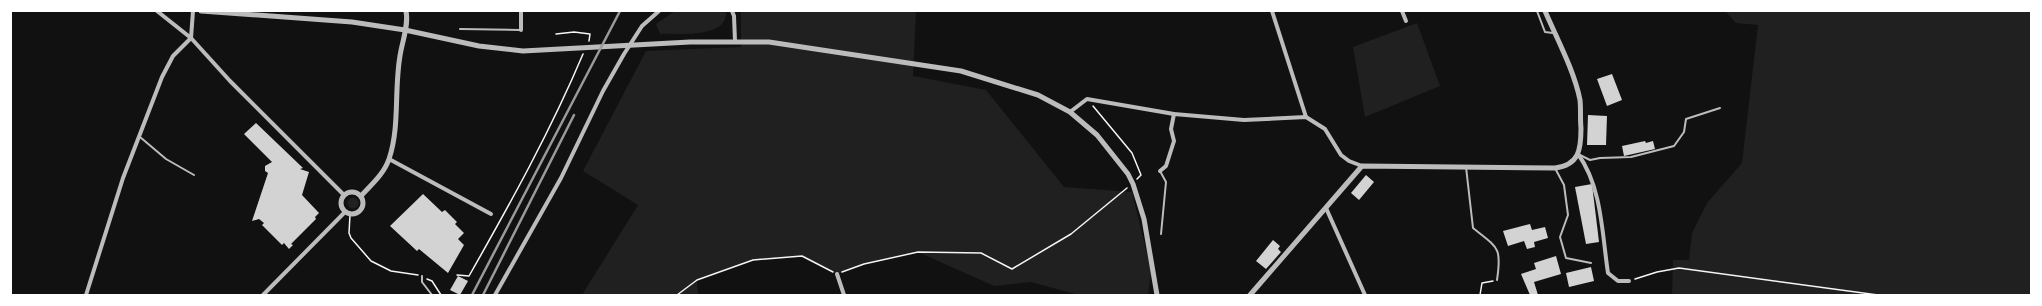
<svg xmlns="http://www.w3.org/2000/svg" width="2042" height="306" viewBox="0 0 2042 306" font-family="Karla,sans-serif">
<rect width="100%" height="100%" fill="#111"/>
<!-- green -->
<g fill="#202020">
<path d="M675,11H726C729,39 678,33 660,34L656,24Z"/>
<path d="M741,11H916L913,76L986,90L1064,187L1132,192L1151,271L1148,295H1079L1031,282L994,286L918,252L864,264L837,274L802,256L753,260L697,280L698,295H582L638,205L583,171L646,51L741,47Z"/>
<path d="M1725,11H2031V295H1672L1673,260H1689L1692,233L1707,203L1742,163L1758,25L1736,23Z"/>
<path d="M1417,23L1440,86L1365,117L1353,47Z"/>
<circle cx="353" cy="203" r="5.5"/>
</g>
<!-- building -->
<g fill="#d3d3d3">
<path d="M1612,74L1622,100L1607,106L1597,79Z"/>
<path d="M1588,115L1607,116L1606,145H1587Z"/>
<path d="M256,123L303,168L300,169L309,172L302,195L319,213L315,217L316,219L291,244L293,245L289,249L284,243L282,245L262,225L264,223L259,219L252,221L268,173L265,171V166L272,162L244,134Z"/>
<path d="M1645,141L1646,143L1653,141L1655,149L1624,156L1622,146Z"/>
<path d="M1366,175L1374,182L1359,200L1351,193Z"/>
<path d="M1592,184L1599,242L1586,244L1575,187Z"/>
<path d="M423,194L442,212L445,210L457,222L455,224L464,233L458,239L464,245L448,273L419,249L417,251L390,226Z"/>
<path d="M1530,224L1532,230L1545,227L1548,238L1534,242L1535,247L1527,249L1524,241L1508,246L1503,231Z"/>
<path d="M1273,240L1280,246L1278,249L1281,252L1266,269L1256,261Z"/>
<path d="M1556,256L1561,274L1534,282L1538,295H1530L1521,274L1536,269L1534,263Z"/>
<path d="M1591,267L1594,281L1569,287L1566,273Z"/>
<path d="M458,276L468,281L460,295L450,290Z"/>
</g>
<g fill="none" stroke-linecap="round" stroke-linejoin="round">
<!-- path -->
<g stroke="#f5f5f5" stroke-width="1.5">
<path d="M556,34L574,32L590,34L589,41"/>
<path d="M1093,106L1132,153L1141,175L1137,179"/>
<path d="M350,215L349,233L351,238L371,261L391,271L418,275"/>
<path d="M842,272L864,264L918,252L981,253L1012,269L1071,234L1127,188"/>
<path d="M457,275L469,276C510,204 551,130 583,54"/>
<path d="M427,279L432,281L441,295"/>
<path d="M1635,279L1657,272L1679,268L1878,295"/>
<path d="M677,295L697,280L753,260L802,256L833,272"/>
<path d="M1480,295L1482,283L1493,281"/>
</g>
<!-- service -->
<g stroke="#bcbcbc" stroke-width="2">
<path d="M1537,11L1545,32L1553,33"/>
<path d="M460,29L520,30"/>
<path d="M140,137L166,159L194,175"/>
<path d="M1580,155L1590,160L1600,158L1631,157L1674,146L1684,132L1686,119L1720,108"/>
<path d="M1466,167L1473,228C1498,248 1502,247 1497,280"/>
<path d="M1556,170L1564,185L1568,215L1560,237L1566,258L1591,263"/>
<path d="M1160,171L1166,182L1161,234"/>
<path d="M422,276V282L432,295"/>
</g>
<!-- minor -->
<g stroke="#bcbcbc" stroke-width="4">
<path d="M157,11L191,38L230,81L344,195"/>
<path d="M732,11L734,16L735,41"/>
<path d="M1272,11L1306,117"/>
<path d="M1402,11L1406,21"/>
<path d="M521,30V11"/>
<path d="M191,38L193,11"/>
<path d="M1070,112L1087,99L1174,114L1244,120L1306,117L1325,129L1341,155L1349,161L1362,166"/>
<path d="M1578,154C1602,187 1602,234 1608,273L1618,281H1629"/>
<path d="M389,159L491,214"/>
<path d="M1160,171L1166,166L1174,141L1171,129L1174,114"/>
<path d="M1326,208L1365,295"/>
<path d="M837,274L844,295"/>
<path d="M86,295L123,178L162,77L173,56L191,38"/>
<path d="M263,295L345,212"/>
<path d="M495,295L561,178L603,91L624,54L642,26L659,11"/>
</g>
<!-- tertiary -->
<g stroke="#bcbcbc" stroke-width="5">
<path d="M201,11L352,22L405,30L479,46L523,51L690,42H769L961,71L1038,95L1070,112L1097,135L1128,174L1133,184L1144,219L1157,295"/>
<circle cx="352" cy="203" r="11"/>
<path d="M361,196C371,185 384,174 389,159C400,127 394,90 400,56C402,42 409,25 406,11"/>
<path d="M1250,295L1362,166L1555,168C1579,165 1581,150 1581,128C1580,119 1581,109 1580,100C1574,70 1557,39 1545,11"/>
</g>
<!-- rail -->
<g stroke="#9a9a9a" stroke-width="2.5">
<path d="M472,295L620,11"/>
<path d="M483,295L574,115"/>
</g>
</g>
<!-- border -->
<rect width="2042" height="306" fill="none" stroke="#ffffff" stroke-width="24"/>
</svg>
